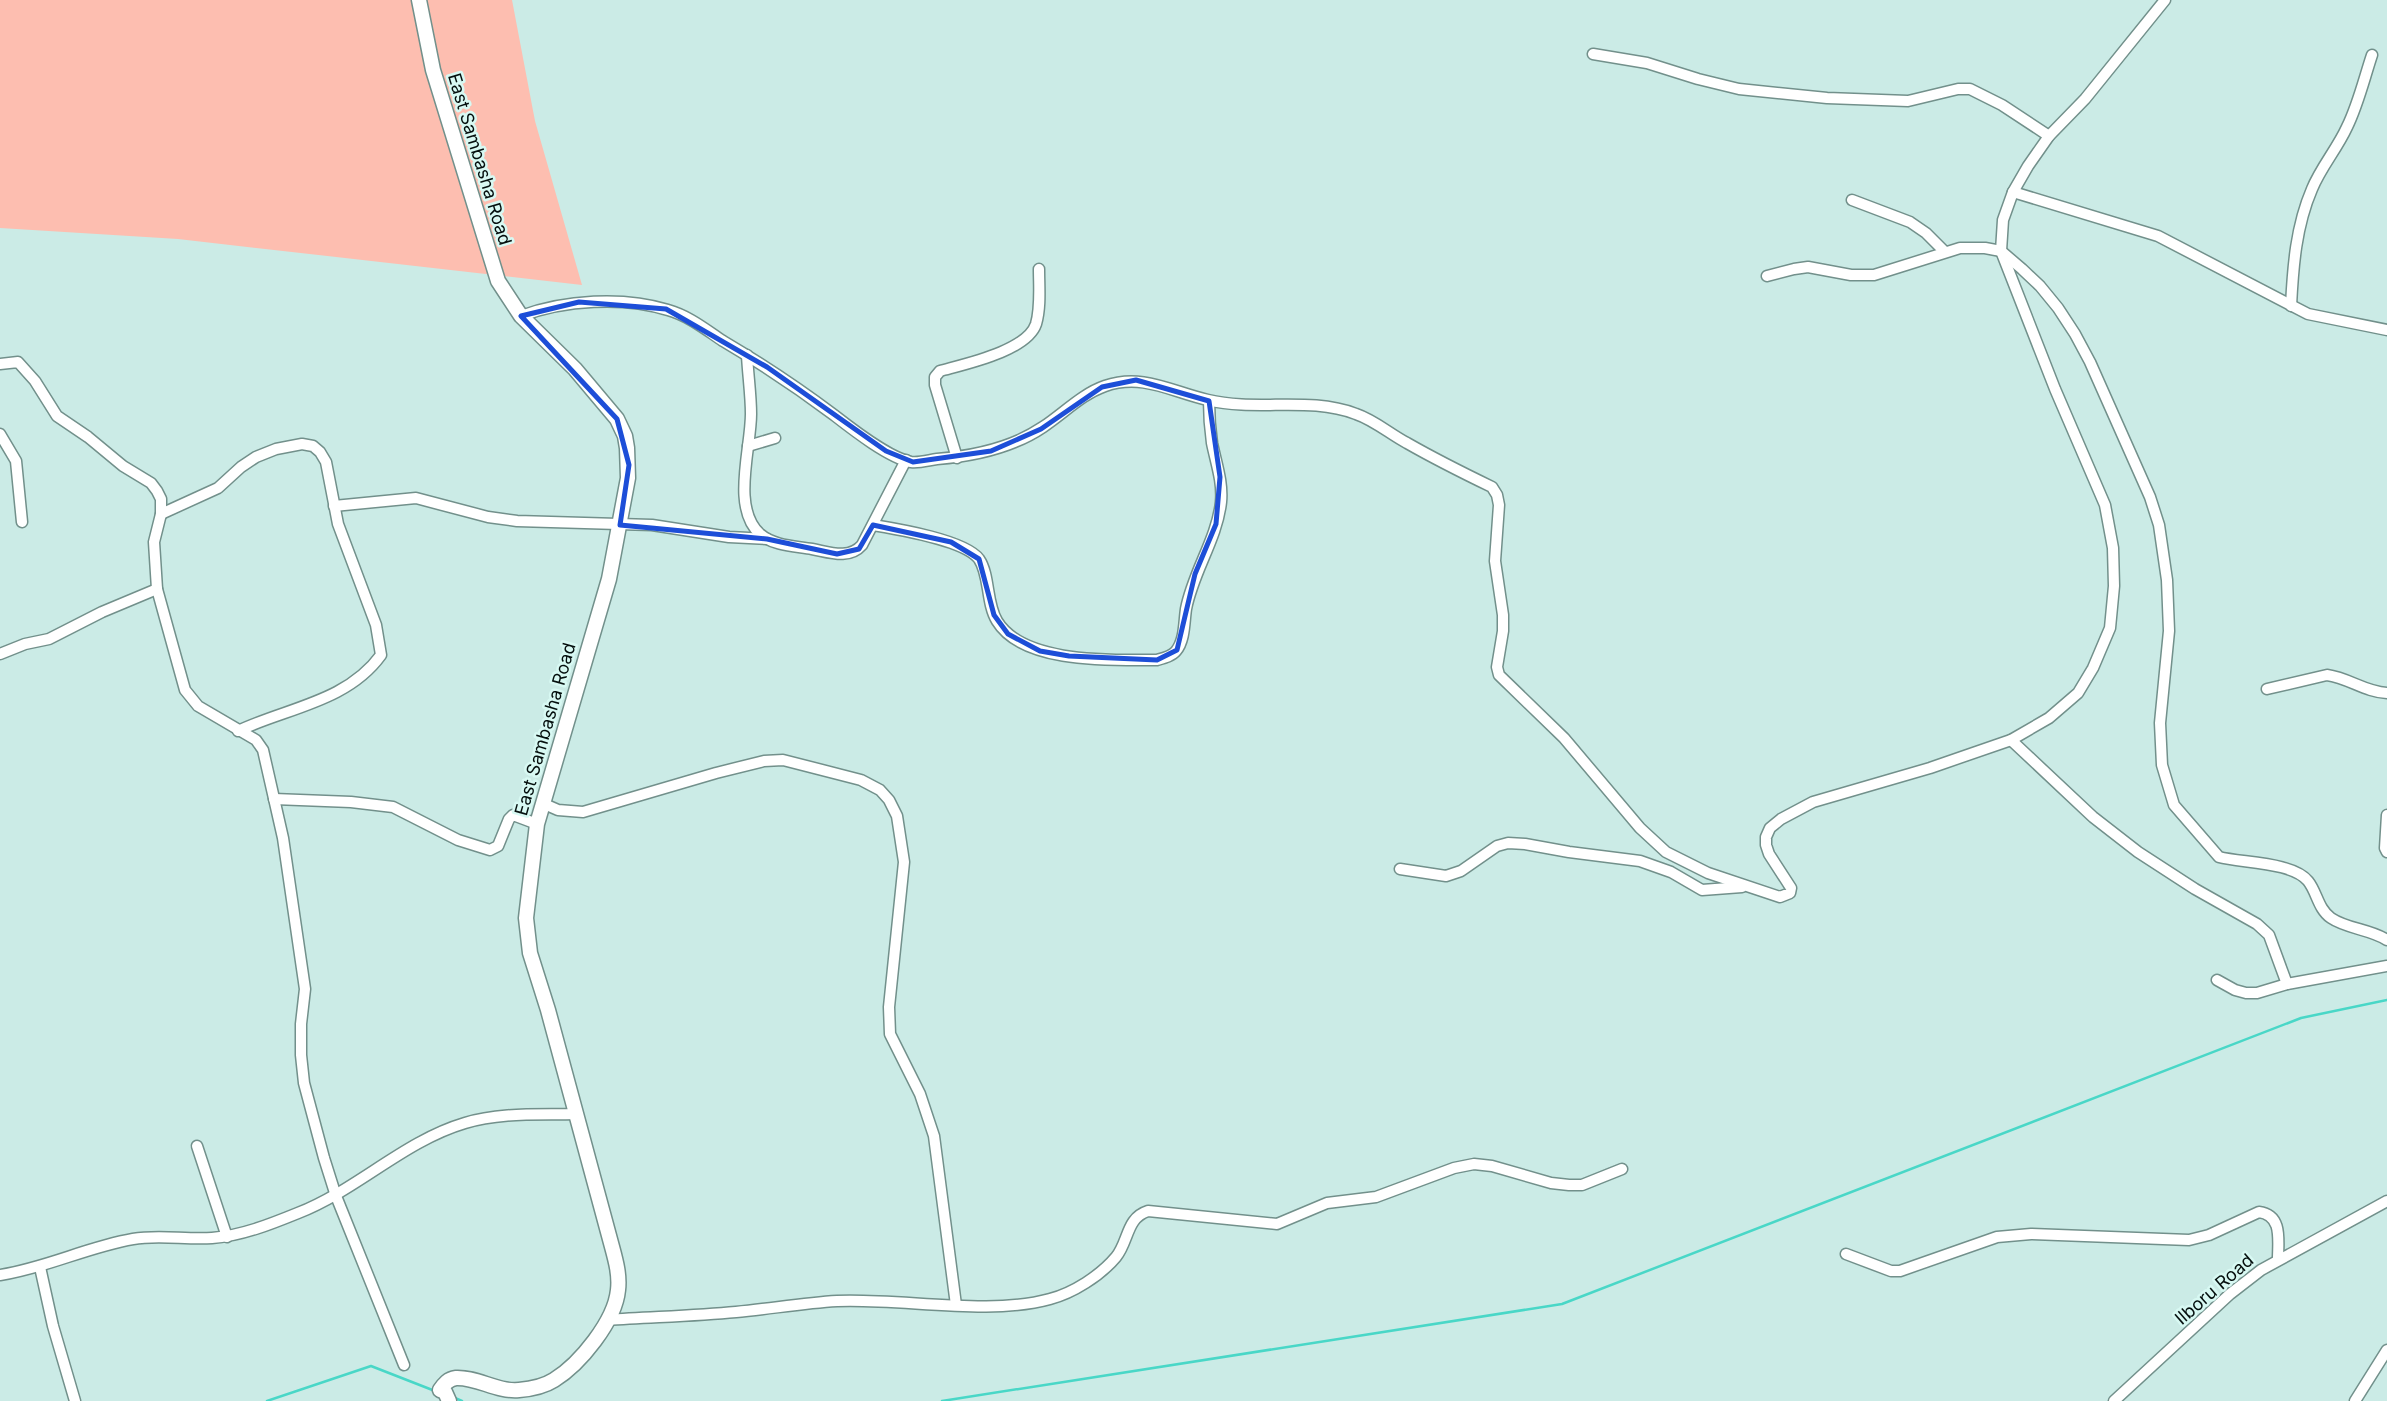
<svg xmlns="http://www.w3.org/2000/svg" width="2387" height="1401" viewBox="0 0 2387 1401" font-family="Inter,sans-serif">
<rect width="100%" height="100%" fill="#cbebe6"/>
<!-- green -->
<path fill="#fdbeb0" d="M0,0H512L535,121L582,285L178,239L0,228Z"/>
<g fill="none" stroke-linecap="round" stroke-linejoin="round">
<!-- stream -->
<g stroke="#49d7c7" stroke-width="2.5">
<path d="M455,1398L462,1401"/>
<path d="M267,1401L371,1366L435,1391"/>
<path d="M942,1401L1562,1304L2301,1018L2387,1000"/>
</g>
<!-- minor casing -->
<g stroke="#72908b" stroke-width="13">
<g id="minor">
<path d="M1593,54L1647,63L1698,79L1739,89L1827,98L1908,101L1958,89H1970L2002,105L2049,136"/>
<path d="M2013,192L2158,236L2308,314L2387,330"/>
<path d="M1852,200L1910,222L1926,233L1945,252"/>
<path d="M1767,276L1794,269L1808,267L1851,275H1874L1960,248H1985L2001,251L2022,269L2040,286L2058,308L2075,334L2090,362L2150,497L2159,525L2167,580L2169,631L2160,723L2162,765L2174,805L2219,857C2242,863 2293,862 2308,881C2317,892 2318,909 2331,918C2347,929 2370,929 2387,940"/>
<path d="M2291,306C2293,266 2296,226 2312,189C2321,167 2337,149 2347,127C2358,105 2364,79 2372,55"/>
<path d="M521,316C564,300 623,296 668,310C689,316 705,329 723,341C762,364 798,388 834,415C852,429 889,458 911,462C920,463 929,460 937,459C974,456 1012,448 1043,427C1064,413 1082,394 1105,386C1143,373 1172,392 1208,400C1257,412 1309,396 1356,414C1374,420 1390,434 1407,443C1435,459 1463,473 1492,487L1497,495L1499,505L1495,561L1503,615V631L1497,667L1499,675L1564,738L1640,828L1666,852L1708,873L1780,897L1790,893L1791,888L1769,854L1766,845V837L1770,828L1781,819L1813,802L1930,768L2011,740L2049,718L2078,693L2093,668L2110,628L2114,586L2113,548L2105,505L2055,389L2001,251L2003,220L2013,192L2028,166L2049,136L2085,99L2165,0"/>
<path d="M747,355C748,375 751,395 751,414C751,449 731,508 760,534C774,546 795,546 812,549C829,552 849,560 862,545L906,460"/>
<path d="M0,364L18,362L35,381L57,416L88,437L123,466L151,483L157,491L161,499V514L154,542L157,589L185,690L198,706L256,740L263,750L283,838L305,989L301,1024V1055L304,1083L324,1158L336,1196L404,1365"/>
<path d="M0,434L16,461L22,522"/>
<path d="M748,446L775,438"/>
<path d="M957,458L935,385V377L940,371C965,364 1027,351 1036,324C1041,307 1039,287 1039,269"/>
<path d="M334,506L416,498L488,517L517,521L652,525L729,537L767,539"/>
<path d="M161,514L218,488L241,467L256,457L276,449L302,444L313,446L320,452L326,462L338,524L376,625L381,655C347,702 286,708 238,731"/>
<path d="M873,525C897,529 965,540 979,559C990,575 986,603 997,621C1023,664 1112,660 1157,660C1164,658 1172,656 1176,651C1185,640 1184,622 1186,609C1193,572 1217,539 1221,502C1223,482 1216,463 1212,443C1210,429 1209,415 1209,401"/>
<path d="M0,654L25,644L49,639L102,612L157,589"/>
<path d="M2267,689L2327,675C2349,678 2365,692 2387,693"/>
<path d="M2011,740L2093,817L2138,852L2195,889L2257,924L2269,935L2287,984"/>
<path d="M274,799L351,802L393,807L458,840L490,850L498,846L509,819L513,815L537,824"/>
<path d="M542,803L558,810L583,812L716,773L764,761L783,760L861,780L880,790L889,800L897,816L904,862L889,1007L890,1034L920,1094L934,1136L956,1305"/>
<path d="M2387,815L2385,848L2387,852"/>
<path d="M1400,869L1446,876L1461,871L1497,846L1508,843L1525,844L1569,852L1640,861L1671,872L1702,890L1742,887"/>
<path d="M2217,980L2235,990L2246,993H2257L2287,984L2387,966"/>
<path d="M197,1146L227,1237"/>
<path d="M1846,1254L1891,1271H1900L1997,1237L2031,1234L2189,1240L2209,1235L2259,1212C2283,1215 2278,1241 2278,1259"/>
<path d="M40,1267L53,1326L75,1401"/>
<path d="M0,1275C46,1268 87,1247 133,1239C159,1234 186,1240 212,1238C241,1236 271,1224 298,1213C357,1190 404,1141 465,1123C500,1112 540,1115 576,1114"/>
<path d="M608,1320C651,1317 694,1316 736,1312C769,1309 803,1303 837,1301C902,1298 989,1316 1050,1299C1073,1293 1100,1276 1116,1257C1129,1241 1126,1218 1148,1211L1277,1224L1327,1203L1376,1197L1454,1168L1474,1164L1492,1166L1551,1183L1569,1185H1582L1622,1169"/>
<path d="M2114,1401L2230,1294L2261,1270L2387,1201"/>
<path d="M2355,1401L2387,1350"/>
</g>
</g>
<!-- tertiary casing -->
<g stroke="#72908b" stroke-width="17">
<path id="tertiary" d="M419,0L433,70L498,281L521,316L575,369L617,419L625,436L627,448L628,478L609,579L537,824L526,918L530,953L548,1010L611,1243C615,1258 620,1274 618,1290C615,1321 580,1364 554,1380C543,1387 531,1389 519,1390C496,1392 478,1377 456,1378C448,1379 444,1384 440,1390L445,1392L449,1401"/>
</g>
<!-- minor -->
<use href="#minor" stroke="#fff" stroke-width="10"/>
<!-- tertiary -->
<use href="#tertiary" stroke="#fff" stroke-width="14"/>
</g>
<!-- marked area -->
<path fill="none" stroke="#1d4ed8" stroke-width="5" stroke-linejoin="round" d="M579,302L666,309L767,367L886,451L913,462L991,451L1041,429L1102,387L1136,380L1209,401L1220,477L1216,524L1195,574L1177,650L1157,660L1069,656L1040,651L1008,634L994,615L979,559L951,542L873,525L859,549L837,554L767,539L620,525L629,465L617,419L521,316Z"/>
<g text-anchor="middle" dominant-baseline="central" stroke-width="5" stroke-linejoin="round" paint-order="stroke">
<!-- street labels -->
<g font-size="18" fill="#050f0e" stroke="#d8f9f3">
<text transform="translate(480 159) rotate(73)">East Sambasha Road</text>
<text transform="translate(545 729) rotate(-74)">East Sambasha Road</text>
<text transform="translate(2214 1289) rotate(-41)">Ilboru Road</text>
</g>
</g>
</svg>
